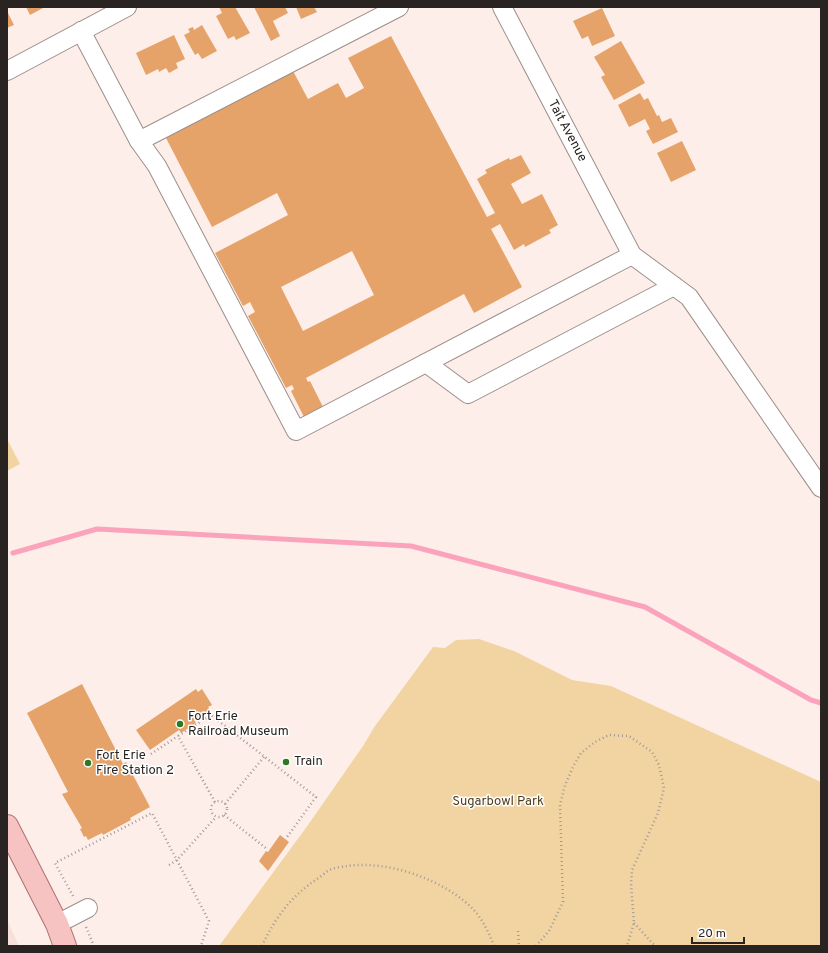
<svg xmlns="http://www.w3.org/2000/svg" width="828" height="953" viewBox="0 0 828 953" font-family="Overpass,sans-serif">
<rect width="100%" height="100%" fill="#fdeee9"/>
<!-- built -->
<path fill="#f7e0d8" d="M7,920L19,946H7Z"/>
<!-- green -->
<g fill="#f1d4a2">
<path d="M7,439L20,464L7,471Z"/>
<path d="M479,639L514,651L572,680L611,686L821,782V946H219L308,825L363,746L375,726L433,647L445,648L456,640Z"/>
</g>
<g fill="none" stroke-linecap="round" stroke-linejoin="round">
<!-- stream -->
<path stroke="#fba3bd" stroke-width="5" d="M13,553L97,529L411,546L645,607L811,700L821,703"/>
</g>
<!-- building -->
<g fill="#e5a369" fill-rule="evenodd">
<path d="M26,7H45L30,15Z"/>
<path d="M219,7H235L250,33L236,40L234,36L228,39L216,16L222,13Z"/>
<path d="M254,7H285L288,13L273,21L280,36L271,41Z"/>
<path d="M296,7H314L317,12L301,19Z"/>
<path d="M602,8L615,36L592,46L588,36L582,39L573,21Z"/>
<path d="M7,11L14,25L7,28Z"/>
<path d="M202,25L217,51L202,59L198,53L195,55L184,35L190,32L188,29L193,27L194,30Z"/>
<path d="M174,35L185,59L176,63L178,68L169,73L166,68L159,72L158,69L146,75L136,53Z"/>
<path d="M391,36L487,217L495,213L477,179L487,173L485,170L509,158L510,160L521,155L531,173L511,184L522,204L542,194L558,225L549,230L551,233L525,247L524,244L514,250L500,224L491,229L522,287L474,313L464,294L306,378L308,382L310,381L325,411L306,421L291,391L294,389L292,385L286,388L248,316L255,312L250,302L243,306L215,253L288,215L277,193L212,227L166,138L293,71L308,99L338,83L346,98L364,88L348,58ZM352,251L374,295L303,331L281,287Z"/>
<path d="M621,41L645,83L614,100L601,77L605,75L594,57Z"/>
<path d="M640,93L644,100L648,98L657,116L659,115L662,122L671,118L678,132L653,144L646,131L650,129L645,119L629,127L618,105Z"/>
<path d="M682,141L696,170L671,182L657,153Z"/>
<path d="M82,684L123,764L126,762L150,807L130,818L131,820L103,835L102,833L88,840L86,836L84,837L80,829L82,828L62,794L68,792L27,713Z"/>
<path d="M196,689L198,692L202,689L212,705L208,707L210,710L194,720L196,723L181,733L179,730L150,750L136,730Z"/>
<path d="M280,835L289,842L268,871L259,861L266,851L268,852Z"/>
</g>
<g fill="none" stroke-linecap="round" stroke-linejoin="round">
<!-- minor casing -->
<g stroke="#9c8f8a" stroke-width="20">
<g id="minor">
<path d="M502,7L632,255L689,297L821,488"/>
<path d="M81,31L139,141L157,166L296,431L632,255"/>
<path d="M7,71L127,7"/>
<path d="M139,141L399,7"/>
<path d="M426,363L468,394L674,286"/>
<path d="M57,924L88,908"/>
</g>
</g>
<!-- major casing -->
<g stroke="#ac716f" stroke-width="24">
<path id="major" d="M7,826L57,924L65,946"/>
</g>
<!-- path -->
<g stroke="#a49995" stroke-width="2.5" stroke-dasharray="1 3" stroke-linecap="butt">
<path d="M151,754L178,736"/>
<circle cx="219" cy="809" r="8"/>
<path d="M215,802L178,736L211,715L316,797L287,837"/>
<path d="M225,804L264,757"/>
<path d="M224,815L267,849"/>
<path d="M169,865L177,860L216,817"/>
<path d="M73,896L55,863L152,813L209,921L201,946"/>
<path d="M634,923L655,946"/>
<path d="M86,927L94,946"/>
<path d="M518,931L519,946"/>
<path d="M262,946C276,916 292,895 320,877C324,874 328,870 332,869C337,867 343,867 347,866C389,860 444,880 473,909C483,920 489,933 494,946"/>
<path d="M536,946L549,931L563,902L560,805L565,785L574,765L581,753L595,742L609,735L629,736L652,752L659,765L664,788L658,813L632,870L631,884L634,923L627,946"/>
</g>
<!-- minor -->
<use href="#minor" stroke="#fff" stroke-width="18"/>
<!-- major -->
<use href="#major" stroke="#f7c2c2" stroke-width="22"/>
</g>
<!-- markers -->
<g fill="#2f7a20" stroke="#fff" stroke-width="1.5">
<circle cx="180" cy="724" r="4"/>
<circle cx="286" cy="762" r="4"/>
<circle cx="88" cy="763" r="4"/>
</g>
<g text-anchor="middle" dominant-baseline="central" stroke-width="3" stroke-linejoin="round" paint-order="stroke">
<!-- street labels -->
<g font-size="13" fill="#292422" stroke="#fff">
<text transform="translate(567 131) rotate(62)">Tait Avenue</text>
</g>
<!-- poi labels -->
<g font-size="13" fill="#292422" stroke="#fff" text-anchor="start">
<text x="188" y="717">Fort Erie<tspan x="188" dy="15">Railroad Museum</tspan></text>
<text x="96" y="756">Fort Erie<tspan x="96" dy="15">Fire Station 2</tspan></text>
<text x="294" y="762">Train</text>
</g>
<!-- park labels -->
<g font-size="13" fill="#4e3c1b" stroke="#fff">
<text x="498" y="802">Sugarbowl Park</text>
</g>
</g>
<!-- border -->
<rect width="828" height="953" fill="none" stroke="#292422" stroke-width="16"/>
<!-- scale -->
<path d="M692 937v6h52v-6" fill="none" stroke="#292422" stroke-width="2"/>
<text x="698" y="937" font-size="12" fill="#292422" stroke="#ffffff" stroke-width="3" paint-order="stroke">20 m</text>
</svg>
